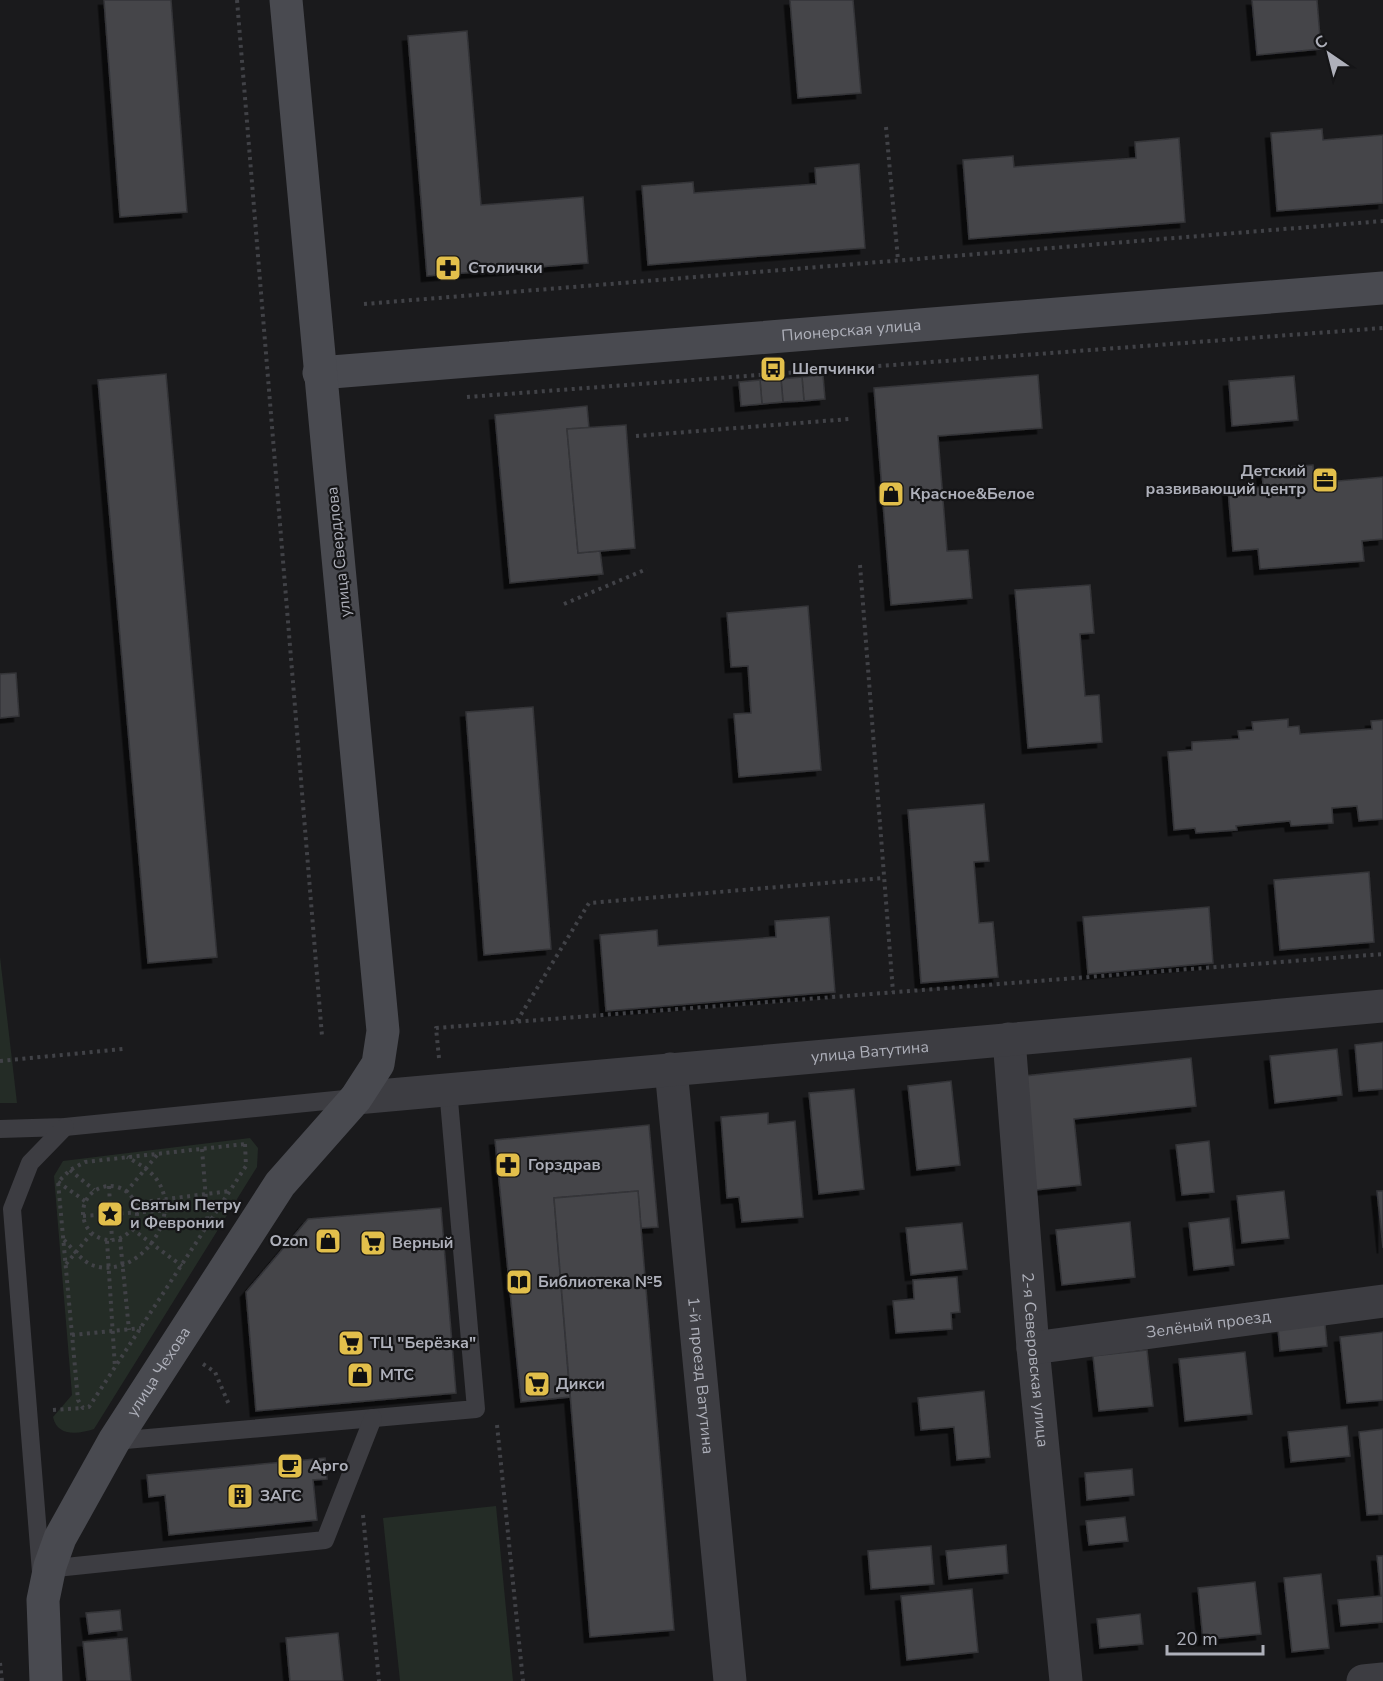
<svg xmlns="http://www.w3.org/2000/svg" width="1383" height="1681" viewBox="0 0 1383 1681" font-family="'Nunito Sans',sans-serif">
<defs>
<filter id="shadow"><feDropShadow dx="-5.5" dy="5.5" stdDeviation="0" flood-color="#0009"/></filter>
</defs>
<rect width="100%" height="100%" fill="#1a1a1c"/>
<!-- green -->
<g fill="#242c26">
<path d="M0,957L17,1103H0Z"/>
<path d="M250,1138L258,1148L257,1167L94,1429C79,1434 57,1437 53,1417L72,1395L54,1176L63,1161Z"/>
<path d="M496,1506L513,1681H400L383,1518Z"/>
</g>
<!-- building -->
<g fill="#444549" stroke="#343438" stroke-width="1.5" filter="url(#shadow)">
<path d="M104,0H171L187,212L120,217Z"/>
<path d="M790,0H853L861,93L798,98Z"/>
<path d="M1252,0H1317L1321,49L1257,55Z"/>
<path d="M467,31L481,205L583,197L588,263L427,276L408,36Z"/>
<path d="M1322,129L1323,140L1383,135V203L1277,211L1271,133Z"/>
<path d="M1179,138L1185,222L969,239L963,160L1013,156L1014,167L1136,158L1135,142Z"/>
<path d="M859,164L865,248L648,265L642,186L693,182L694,193L816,184L815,168Z"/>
<path d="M166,374L217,957L148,963L98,380Z"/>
<path d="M823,375L825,399L804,401L802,377Z"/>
<path d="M1038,375L1042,428L938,436L947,551L968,550L972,598L891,605L874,388Z"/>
<path d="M1294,376L1298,420L1232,426L1229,381Z"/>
<path d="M802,377L804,401L783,402L781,379Z"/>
<path d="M781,379L783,402L762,404L760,380Z"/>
<path d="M760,380L762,404L741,406L739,382Z"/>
<path d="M587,406L589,428L567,429L578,553L600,551L603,574L510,583L495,415Z"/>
<path d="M626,425L635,548L578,553L567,429Z"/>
<path d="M1313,465L1315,483L1383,477V539L1362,541L1364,561L1260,569L1258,549L1233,551L1228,489L1263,487L1262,469Z"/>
<path d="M1090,585L1094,633L1080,634L1085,696L1099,695L1102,742L1028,748L1015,590Z"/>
<path d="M808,606L821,770L739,777L734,714L751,713L748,666L731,667L727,613Z"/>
<path d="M16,673L19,716L0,718V674Z"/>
<path d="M533,707L551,949L484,955L466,712Z"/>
<path d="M1288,719V727L1299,726L1300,734L1372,729L1371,721L1383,720V819L1359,821L1357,806L1332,808L1333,823L1291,826L1290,821L1236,826L1237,830L1196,833L1195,828L1174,830L1168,752L1192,750V742L1239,739L1238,731L1253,730L1252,722Z"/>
<path d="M984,804L989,861L974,862L979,923L993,922L998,977L921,983L908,810Z"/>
<path d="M1369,872L1374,942L1280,950L1274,880Z"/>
<path d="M1209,907L1213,963L1088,974L1083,917Z"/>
<path d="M829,917L835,992L606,1011L600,935L657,930L658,946L776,937L775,921Z"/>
<path d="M1383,1042V1089L1359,1091L1355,1045Z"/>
<path d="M1337,1049L1342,1095L1275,1103L1270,1056Z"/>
<path d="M1191,1058L1196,1106L1074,1119L1081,1185L1036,1190L1024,1076Z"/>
<path d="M951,1081L960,1165L917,1170L908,1086Z"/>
<path d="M854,1089L864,1189L819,1194L809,1093Z"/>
<path d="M768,1113V1124L795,1121L803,1217L742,1222L739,1197L727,1198L721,1117Z"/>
<path d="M649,1125L658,1227L641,1228L638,1191L554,1198L570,1397L521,1402L495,1140Z"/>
<path d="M1209,1141L1214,1192L1182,1195L1176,1145Z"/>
<path d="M638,1191L674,1630L590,1637L554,1198Z"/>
<path d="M1284,1191L1289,1238L1242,1243L1237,1196Z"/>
<path d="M1377,1191H1383V1248Z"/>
<path d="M441,1208L456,1393L256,1411L246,1292L308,1219Z"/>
<path d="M1229,1218L1234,1265L1194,1270L1189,1223Z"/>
<path d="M1130,1222L1135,1277L1062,1285L1056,1230Z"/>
<path d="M962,1223L967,1269L911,1275L906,1228Z"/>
<path d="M957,1277L960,1312L951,1313L952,1329L896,1333L893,1301L914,1299L913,1280Z"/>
<path d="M1325,1324L1327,1346L1280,1351L1278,1329Z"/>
<path d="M1383,1332V1400L1347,1403L1340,1337Z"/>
<path d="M1147,1350L1153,1406L1099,1411L1093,1356Z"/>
<path d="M1245,1352L1252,1414L1185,1421L1179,1359Z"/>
<path d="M984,1391L990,1457L957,1460L954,1427L921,1430L918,1398Z"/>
<path d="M1347,1426L1350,1456L1291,1462L1288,1432Z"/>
<path d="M1383,1429V1514L1367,1515L1359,1432Z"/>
<path d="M325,1458L327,1479L313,1480L317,1520L169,1535L165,1495L149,1497L147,1475Z"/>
<path d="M1132,1469L1134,1495L1087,1500L1085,1473Z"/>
<path d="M1125,1517L1128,1541L1089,1545L1086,1521Z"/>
<path d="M1006,1545L1008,1573L949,1579L946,1551Z"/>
<path d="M931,1546L934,1584L871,1589L868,1551Z"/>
<path d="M1377,1556H1383V1622L1341,1626L1338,1600L1381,1596Z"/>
<path d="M1321,1574L1329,1648L1292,1652L1284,1578Z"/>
<path d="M1255,1582L1261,1634L1203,1640L1198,1588Z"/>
<path d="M972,1589L978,1652L907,1660L901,1596Z"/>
<path d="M120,1610L122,1630L89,1634L86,1613Z"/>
<path d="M1140,1614L1143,1644L1100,1648L1097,1619Z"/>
<path d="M338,1633L343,1681H290L286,1638Z"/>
<path d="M127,1638L131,1681H87L83,1642Z"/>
</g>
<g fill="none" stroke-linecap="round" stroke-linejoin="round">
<!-- path -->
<g stroke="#414247" stroke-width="4" stroke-dasharray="3 4.5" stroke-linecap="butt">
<path d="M237,0L322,1036"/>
<path d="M886,127L898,260"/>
<path d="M364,304L1383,221"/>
<path d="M467,397L1383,328"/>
<path d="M636,436L849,419"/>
<path d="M860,565L893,992"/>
<path d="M564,604L647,569"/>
<path d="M517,1021L589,903L884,878"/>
<path d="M439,1058L436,1028L1383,954"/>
<path d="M0,1061L123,1049"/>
<path d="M245,1144L246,1166L89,1407L83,1408L78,1400L58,1182L70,1170L85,1162Z"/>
<path d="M202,1149L208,1225"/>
<path d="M70,1170L94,1190"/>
<path d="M58,1182L85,1201"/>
<circle cx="110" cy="1213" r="27"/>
<path d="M109,1186L112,1240"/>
<path d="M126,1192L158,1154"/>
<path d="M135,1203L230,1191"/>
<path d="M83,1216L219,1207"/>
<path d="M132,1229L182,1266"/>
<path d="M120,1239L129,1330"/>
<path d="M64,1240C72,1248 82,1261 92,1265C135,1281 182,1222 159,1183C152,1171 139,1164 127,1157"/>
<path d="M107,1241L115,1368"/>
<path d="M66,1264L91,1234"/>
<path d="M72,1335L141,1328"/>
<path d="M203,1364L215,1372L230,1407"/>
<path d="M53,1410L83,1408"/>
<path d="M497,1425L523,1681"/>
<path d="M363,1515L379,1681"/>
<path d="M0,1663L2,1681"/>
</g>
<!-- lane -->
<g stroke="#3d3d42" stroke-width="18">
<path d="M0,1129L65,1127L355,1098"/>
<path d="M114,1441L476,1409L448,1089"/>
<path d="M50,1566L56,1568L325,1540L373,1418"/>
<path d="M41,1572L12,1209L30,1163L65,1127"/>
</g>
<!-- street -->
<g stroke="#3d3d42" stroke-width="33">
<path id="s1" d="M1009,1039L1033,1348L1066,1681"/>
<path id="s2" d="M671,1069L730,1681"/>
<path id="s3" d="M356,1098L1383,1006"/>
<path id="s4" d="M1033,1348L1383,1301"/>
<path d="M1363,1681L1383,1679"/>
</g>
<!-- secondary -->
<g stroke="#494a50" stroke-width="33">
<path id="s5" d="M319,373L1383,288"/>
<path id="s6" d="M46,1681L43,1600L50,1566L60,1538L114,1441L280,1184L356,1098L378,1064L383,1031C352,687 316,344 286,0"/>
</g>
</g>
<!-- icons -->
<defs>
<g id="pharmacy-square" transform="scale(1.35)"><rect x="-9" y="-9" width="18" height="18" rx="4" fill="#e2bf4b" stroke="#151517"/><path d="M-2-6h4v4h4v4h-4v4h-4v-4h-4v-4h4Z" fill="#111"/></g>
<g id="bus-square" transform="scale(1.35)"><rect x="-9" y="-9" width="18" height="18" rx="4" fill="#e2bf4b" stroke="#151517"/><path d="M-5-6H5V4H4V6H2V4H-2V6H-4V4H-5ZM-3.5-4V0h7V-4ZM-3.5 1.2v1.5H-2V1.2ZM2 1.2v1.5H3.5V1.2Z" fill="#111"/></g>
<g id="office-square" transform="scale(1.35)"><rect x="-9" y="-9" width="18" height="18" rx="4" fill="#e2bf4b" stroke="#151517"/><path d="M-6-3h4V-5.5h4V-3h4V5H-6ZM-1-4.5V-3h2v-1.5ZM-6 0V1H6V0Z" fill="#111"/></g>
<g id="shop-square" transform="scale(1.35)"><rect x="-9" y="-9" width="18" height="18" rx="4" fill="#e2bf4b" stroke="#151517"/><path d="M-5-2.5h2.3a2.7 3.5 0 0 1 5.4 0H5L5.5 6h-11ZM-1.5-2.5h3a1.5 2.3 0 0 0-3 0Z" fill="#111"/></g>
<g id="sight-square" transform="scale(1.35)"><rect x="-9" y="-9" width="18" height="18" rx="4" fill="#e2bf4b" stroke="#151517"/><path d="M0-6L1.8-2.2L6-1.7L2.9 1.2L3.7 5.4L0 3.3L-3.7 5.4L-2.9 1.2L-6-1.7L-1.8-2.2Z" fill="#111"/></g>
<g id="supermarket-square" transform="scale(1.35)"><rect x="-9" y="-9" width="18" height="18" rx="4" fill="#e2bf4b" stroke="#151517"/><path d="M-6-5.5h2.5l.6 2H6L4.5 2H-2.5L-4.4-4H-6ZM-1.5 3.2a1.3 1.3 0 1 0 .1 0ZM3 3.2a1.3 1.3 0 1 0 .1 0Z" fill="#111"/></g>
<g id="library-square" transform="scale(1.35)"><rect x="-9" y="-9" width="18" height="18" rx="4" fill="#e2bf4b" stroke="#151517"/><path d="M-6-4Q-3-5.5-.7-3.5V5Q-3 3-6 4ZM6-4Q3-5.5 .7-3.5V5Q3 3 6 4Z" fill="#111"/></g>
<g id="cafe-square" transform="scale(1.35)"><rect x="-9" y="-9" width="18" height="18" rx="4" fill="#e2bf4b" stroke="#151517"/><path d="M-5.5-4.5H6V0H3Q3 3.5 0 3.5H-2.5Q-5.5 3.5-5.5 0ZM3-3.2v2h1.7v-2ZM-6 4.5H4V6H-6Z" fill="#111"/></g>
<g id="building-square" transform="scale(1.35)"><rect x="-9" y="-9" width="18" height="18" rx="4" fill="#e2bf4b" stroke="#151517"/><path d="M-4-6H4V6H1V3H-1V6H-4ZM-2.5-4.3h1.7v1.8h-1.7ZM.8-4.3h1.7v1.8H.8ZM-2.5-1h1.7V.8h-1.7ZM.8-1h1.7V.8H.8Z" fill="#111"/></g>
</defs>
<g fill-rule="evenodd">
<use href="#pharmacy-square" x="448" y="268"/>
<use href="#bus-square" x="773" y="369"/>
<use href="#office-square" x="1325" y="480"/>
<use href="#shop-square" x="891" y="494"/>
<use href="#pharmacy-square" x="508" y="1165"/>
<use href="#sight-square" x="110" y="1214"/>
<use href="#shop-square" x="328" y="1241"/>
<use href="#supermarket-square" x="373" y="1243"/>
<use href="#library-square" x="519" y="1282"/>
<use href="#supermarket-square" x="351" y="1343"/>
<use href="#shop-square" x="360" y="1375"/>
<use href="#supermarket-square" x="537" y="1384"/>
<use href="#cafe-square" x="290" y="1466"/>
<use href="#building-square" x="240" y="1496"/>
</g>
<g text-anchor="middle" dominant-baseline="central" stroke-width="4.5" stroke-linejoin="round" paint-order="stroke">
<!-- poi labels -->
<g font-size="16" font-weight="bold" fill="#aeb0ba" stroke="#151517" text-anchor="start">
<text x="468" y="268">Столички</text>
<text x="792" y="369">Шепчинки</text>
<text x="1306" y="471" text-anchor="end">Детский<tspan x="1306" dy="18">развивающий центр</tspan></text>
<text x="910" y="494">Красное&amp;Белое</text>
<text x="528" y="1165">Горздрав</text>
<text x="130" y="1205">Святым Петру<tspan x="130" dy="18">и Февронии</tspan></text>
<text x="308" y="1241" text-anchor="end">Ozon</text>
<text x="392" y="1243">Верный</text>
<text x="538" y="1282">Библиотека №5</text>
<text x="370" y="1343">ТЦ "Берёзка"</text>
<text x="380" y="1375">МТС</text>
<text x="556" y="1384">Дикси</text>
<text x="310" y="1466">Арго</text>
<text x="260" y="1496">ЗАГС</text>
</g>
<!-- street labels -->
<g font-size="16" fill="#aeb0ba" stroke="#151517">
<text stroke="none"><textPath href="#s5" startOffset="534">Пионерская улица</textPath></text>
<text transform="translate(339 552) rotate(-96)">улица Свердлова</text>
<text stroke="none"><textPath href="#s3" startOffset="516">улица Ватутина</textPath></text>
<text stroke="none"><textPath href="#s4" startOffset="177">Зелёный проезд</textPath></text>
<text stroke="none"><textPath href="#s1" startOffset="322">2-я Северовская улица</textPath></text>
<text stroke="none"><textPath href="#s6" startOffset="339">улица Чехова</textPath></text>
<text stroke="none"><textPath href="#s2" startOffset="308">1-й проезд Ватутина</textPath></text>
</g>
</g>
<!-- north arrow -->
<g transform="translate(1329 54) rotate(325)" stroke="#151517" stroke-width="4.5" paint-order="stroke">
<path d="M0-4.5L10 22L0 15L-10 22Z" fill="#aeb0ba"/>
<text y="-9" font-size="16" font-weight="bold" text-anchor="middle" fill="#aeb0ba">С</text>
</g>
<!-- scale -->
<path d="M1167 1645v9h96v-9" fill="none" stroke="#aeb0ba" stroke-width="3"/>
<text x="1176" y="1645" font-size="18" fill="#aeb0ba" stroke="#151517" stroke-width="4.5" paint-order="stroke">20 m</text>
</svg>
